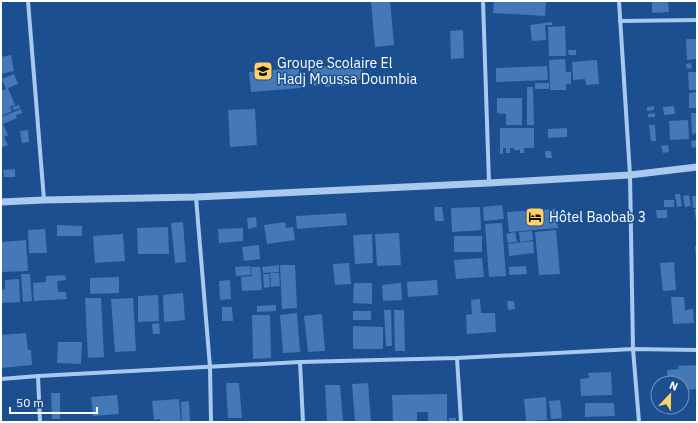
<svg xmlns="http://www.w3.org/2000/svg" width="698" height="423" viewBox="0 0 698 423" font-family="'IBM Plex Sans',sans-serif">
<rect width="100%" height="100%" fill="#1b4f8f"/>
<!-- building -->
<g fill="#4478b7">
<path d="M371,1H390L394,45L375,47Z"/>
<path d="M494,1H546L545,16L493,13Z"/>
<path d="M652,1H668L669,12L652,13Z"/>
<path d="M552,22V25H545L546,40L532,41L530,25Z"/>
<path d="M565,26L566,56H549L548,27Z"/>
<path d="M463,30L464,58L451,59L450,31Z"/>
<path d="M686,39H697V59L687,60Z"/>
<path d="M568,50H576V55H569Z"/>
<path d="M11,55L14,71L1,74V57Z"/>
<path d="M565,59L566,72H571V84H566V90H550L549,60Z"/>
<path d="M597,60L599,84L586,85L585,79L573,80L572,62Z"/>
<path d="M361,63L364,79L350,81V85L341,86L340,82L335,83L336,85L325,87V84L314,86L311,68Z"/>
<path d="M691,63L692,68L687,69L686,64Z"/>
<path d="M547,66L548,80L496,82V68Z"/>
<path d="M299,68L301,88L251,92L249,72Z"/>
<path d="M688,72H697V90H689Z"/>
<path d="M14,74L18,84L8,88L15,105L10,107L12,111L1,116V91L6,89L2,79Z"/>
<rect x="535" y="83" width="14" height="6"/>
<path d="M527,87H533L534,125H527Z"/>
<path d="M697,92V108H689V93Z"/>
<path d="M497,98H522V125H506V114L497,113Z"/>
<path d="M19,105L20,108L14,110L12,107Z"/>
<path d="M654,106V110L647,111V107Z"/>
<path d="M674,106L675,114L664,115L663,107Z"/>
<path d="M21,109L22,113L16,115L17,118L3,124L8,135L4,137L8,145L1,148V117Z"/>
<path d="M255,109L257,145L230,147L228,110Z"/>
<path d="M655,113V117H648V114Z"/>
<path d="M691,113H697V133L692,134Z"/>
<path d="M688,120L689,139L670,140L669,121Z"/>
<path d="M649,125H655L656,141H651Z"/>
<path d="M500,128H534V148H524V153H520V150H514V148H510V153H506V148H503V154H500Z"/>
<path d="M567,128V137L548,138V129Z"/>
<path d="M28,130L29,142L22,143L20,131Z"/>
<path d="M697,140V147L692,148L691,141Z"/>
<path d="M668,145L669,152L663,153L661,146Z"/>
<path d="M545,151H551L552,158H546Z"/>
<path d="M15,169V177H4L3,170Z"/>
<path d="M675,194H680L682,206L677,207Z"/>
<path d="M689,195L691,206L685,207L683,196Z"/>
<path d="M692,196H697V208H693Z"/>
<rect x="664" y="200" width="10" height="7"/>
<path d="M502,205L504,219L484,221L483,207Z"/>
<path d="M434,207H442L444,221H435Z"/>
<path d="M480,207L481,230L452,232L451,208Z"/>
<path d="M556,209L558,228L509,232L507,212Z"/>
<path d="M694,209H697V220H696Z"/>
<path d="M656,210H667V218H657Z"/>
<path d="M346,213L347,225L297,229L296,216Z"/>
<path d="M256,217L257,227L248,229L247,218Z"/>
<path d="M183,222L186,262L175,263L171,223Z"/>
<path d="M285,222L286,228L293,227L295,240L267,244L264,225Z"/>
<path d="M502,223L506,276L489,277L485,224Z"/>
<path d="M57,225L82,226V236H57Z"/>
<path d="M168,227L169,254H138L137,228Z"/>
<path d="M243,228V241L219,243L218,229Z"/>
<path d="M45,229L47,253H29L28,230Z"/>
<path d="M556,230L560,274L539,275L535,232Z"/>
<path d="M532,231L533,240L520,242L519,232Z"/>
<path d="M515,232L517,242L508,243L506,234Z"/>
<path d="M399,233L401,265L377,266L375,234Z"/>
<path d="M123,234L125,261L95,263L93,236Z"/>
<path d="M372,234L373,263L355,264L353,235Z"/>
<rect x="454" y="236" width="28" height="16"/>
<path d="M26,240L28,271L1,272V242Z"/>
<path d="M533,241L534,253L509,256L508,244Z"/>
<path d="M259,245L260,259L244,261L242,247Z"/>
<path d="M695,246H697V259H696Z"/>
<path d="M482,258L484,277L456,279L454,260Z"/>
<path d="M674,262L676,290L663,291L660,263Z"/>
<path d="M349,263L351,284L335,285L333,264Z"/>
<path d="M279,265V272L263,273L262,267Z"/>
<path d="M280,265H295L297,308L282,309Z"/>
<path d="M250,266L251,275L236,276L235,267Z"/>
<path d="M526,266L527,274L509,275V267Z"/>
<path d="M251,267H260L261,274H258H261L262,290L242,291L241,277L252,276Z"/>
<path d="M270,273H279L280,286L271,287Z"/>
<path d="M21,274H30L32,301L23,302Z"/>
<path d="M263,274H269L270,287L264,288Z"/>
<path d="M65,275L66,280L57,281L58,292H66L67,299L34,301L33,283L46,282V276Z"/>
<path d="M119,277V293L90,294V278Z"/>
<path d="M19,279L20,302L1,303V290L5,289V280Z"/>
<path d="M230,280L231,299L220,300L219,281Z"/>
<path d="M437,280L438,295L408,297L407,282Z"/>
<path d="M354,283H372V304L353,303Z"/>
<path d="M401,283L402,300L383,301L382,285Z"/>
<path d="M183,293L185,320L164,322L163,295Z"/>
<path d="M158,295L159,321L138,322V296Z"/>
<path d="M671,297H684L685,310L693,309L694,323L673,324Z"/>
<path d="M85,298H101L104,357L88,358Z"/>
<path d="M133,298L136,351L115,352L111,299Z"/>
<path d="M480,299L481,313H495L496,332L467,334L466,315L472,314L471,300Z"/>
<path d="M507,301H514L515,309L508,310Z"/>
<path d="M276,305V311L257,312V306Z"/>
<path d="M222,307H232L233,321H222Z"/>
<path d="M384,310H391L392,346H386Z"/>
<path d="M394,310H404L405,351H395Z"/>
<rect x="353" y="311" width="18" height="9"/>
<path d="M297,313L300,352L283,353L280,315Z"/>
<path d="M322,314L325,351L308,352L304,316Z"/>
<path d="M252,315H270L271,358L253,359Z"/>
<path d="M159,323L160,334H153L152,324Z"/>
<path d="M353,326L383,327V349H353Z"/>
<path d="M26,333L28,350H31L32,365L1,368V335Z"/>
<path d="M58,342H82L81,364L57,363Z"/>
<path d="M697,365V389L682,390V383H668L667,370L679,369L678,366Z"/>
<path d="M611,372L612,395L581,396L580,379L589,378L588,373Z"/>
<path d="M226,383H239L242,418H228Z"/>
<path d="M368,383L371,422H355L352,384Z"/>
<path d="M325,385H340L343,422H327Z"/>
<path d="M51,393H60V419H52Z"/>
<path d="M447,394V422H428V412H417V422H393L392,395Z"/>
<path d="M117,395L119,414L93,416L91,397Z"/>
<path d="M546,397L547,420L526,421L524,399Z"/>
<path d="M179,399L181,422H160V419L154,420L152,401Z"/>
<path d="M560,400L562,418L551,419L549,401Z"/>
<path d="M189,401L190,422H182L181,402Z"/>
<path d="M585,403H614L615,416L585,417Z"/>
<rect x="449" y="418" width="7" height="4"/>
</g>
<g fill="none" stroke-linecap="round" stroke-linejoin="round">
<!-- minor -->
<g stroke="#a9c9ee" stroke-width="4">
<path d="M28,1L44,200"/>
<path d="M483,1L489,183"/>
<path d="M619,1L630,175L633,349L639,422"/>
<path d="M620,21L697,20"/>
<path d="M196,197L210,367L211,422"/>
<path d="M457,358L461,422"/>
<path d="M300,362L303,422"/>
<path d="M38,376L40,422"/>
<path d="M1,379L38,376L300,362L457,358L633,349L697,350"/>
</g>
<!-- tertiary -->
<path stroke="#a9c9ee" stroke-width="7" d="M1,202L44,200L196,197L489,183L630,175L697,167"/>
</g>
<!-- icons -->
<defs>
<g id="school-square" transform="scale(1)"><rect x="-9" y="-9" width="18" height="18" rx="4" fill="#ffd166" stroke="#1b4f8f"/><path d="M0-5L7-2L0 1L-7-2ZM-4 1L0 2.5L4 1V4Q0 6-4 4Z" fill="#111"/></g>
<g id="hotel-square" transform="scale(1)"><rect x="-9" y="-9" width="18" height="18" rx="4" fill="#ffd166" stroke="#1b4f8f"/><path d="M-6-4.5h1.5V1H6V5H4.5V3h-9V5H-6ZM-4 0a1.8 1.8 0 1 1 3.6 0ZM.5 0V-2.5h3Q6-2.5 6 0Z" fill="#111"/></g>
</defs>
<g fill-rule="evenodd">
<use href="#school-square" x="263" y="71"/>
<use href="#hotel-square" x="535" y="217"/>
</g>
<g text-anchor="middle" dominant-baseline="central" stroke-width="3" stroke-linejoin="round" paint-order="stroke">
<!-- poi labels -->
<g font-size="14" fill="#fff" stroke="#1b4f8f" text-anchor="start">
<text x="277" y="63">Groupe Scolaire El<tspan x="277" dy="16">Hadj Moussa Doumbia</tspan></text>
<text x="549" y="217">Hôtel Baobab 3</text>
</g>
</g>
<!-- border -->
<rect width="698" height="423" fill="none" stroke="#ffffff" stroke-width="4"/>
<!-- north arrow -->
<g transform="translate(670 395) rotate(22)"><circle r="19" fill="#1b4f8f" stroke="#7695bc"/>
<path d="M0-3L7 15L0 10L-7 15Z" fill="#ffd166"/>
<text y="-6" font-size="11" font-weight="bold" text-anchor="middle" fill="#ffffff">N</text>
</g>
<!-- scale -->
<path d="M10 407v6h87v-6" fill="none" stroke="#ffffff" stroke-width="2"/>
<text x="16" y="407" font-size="12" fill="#ffffff" stroke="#1b4f8f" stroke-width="3" paint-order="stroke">50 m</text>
</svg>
